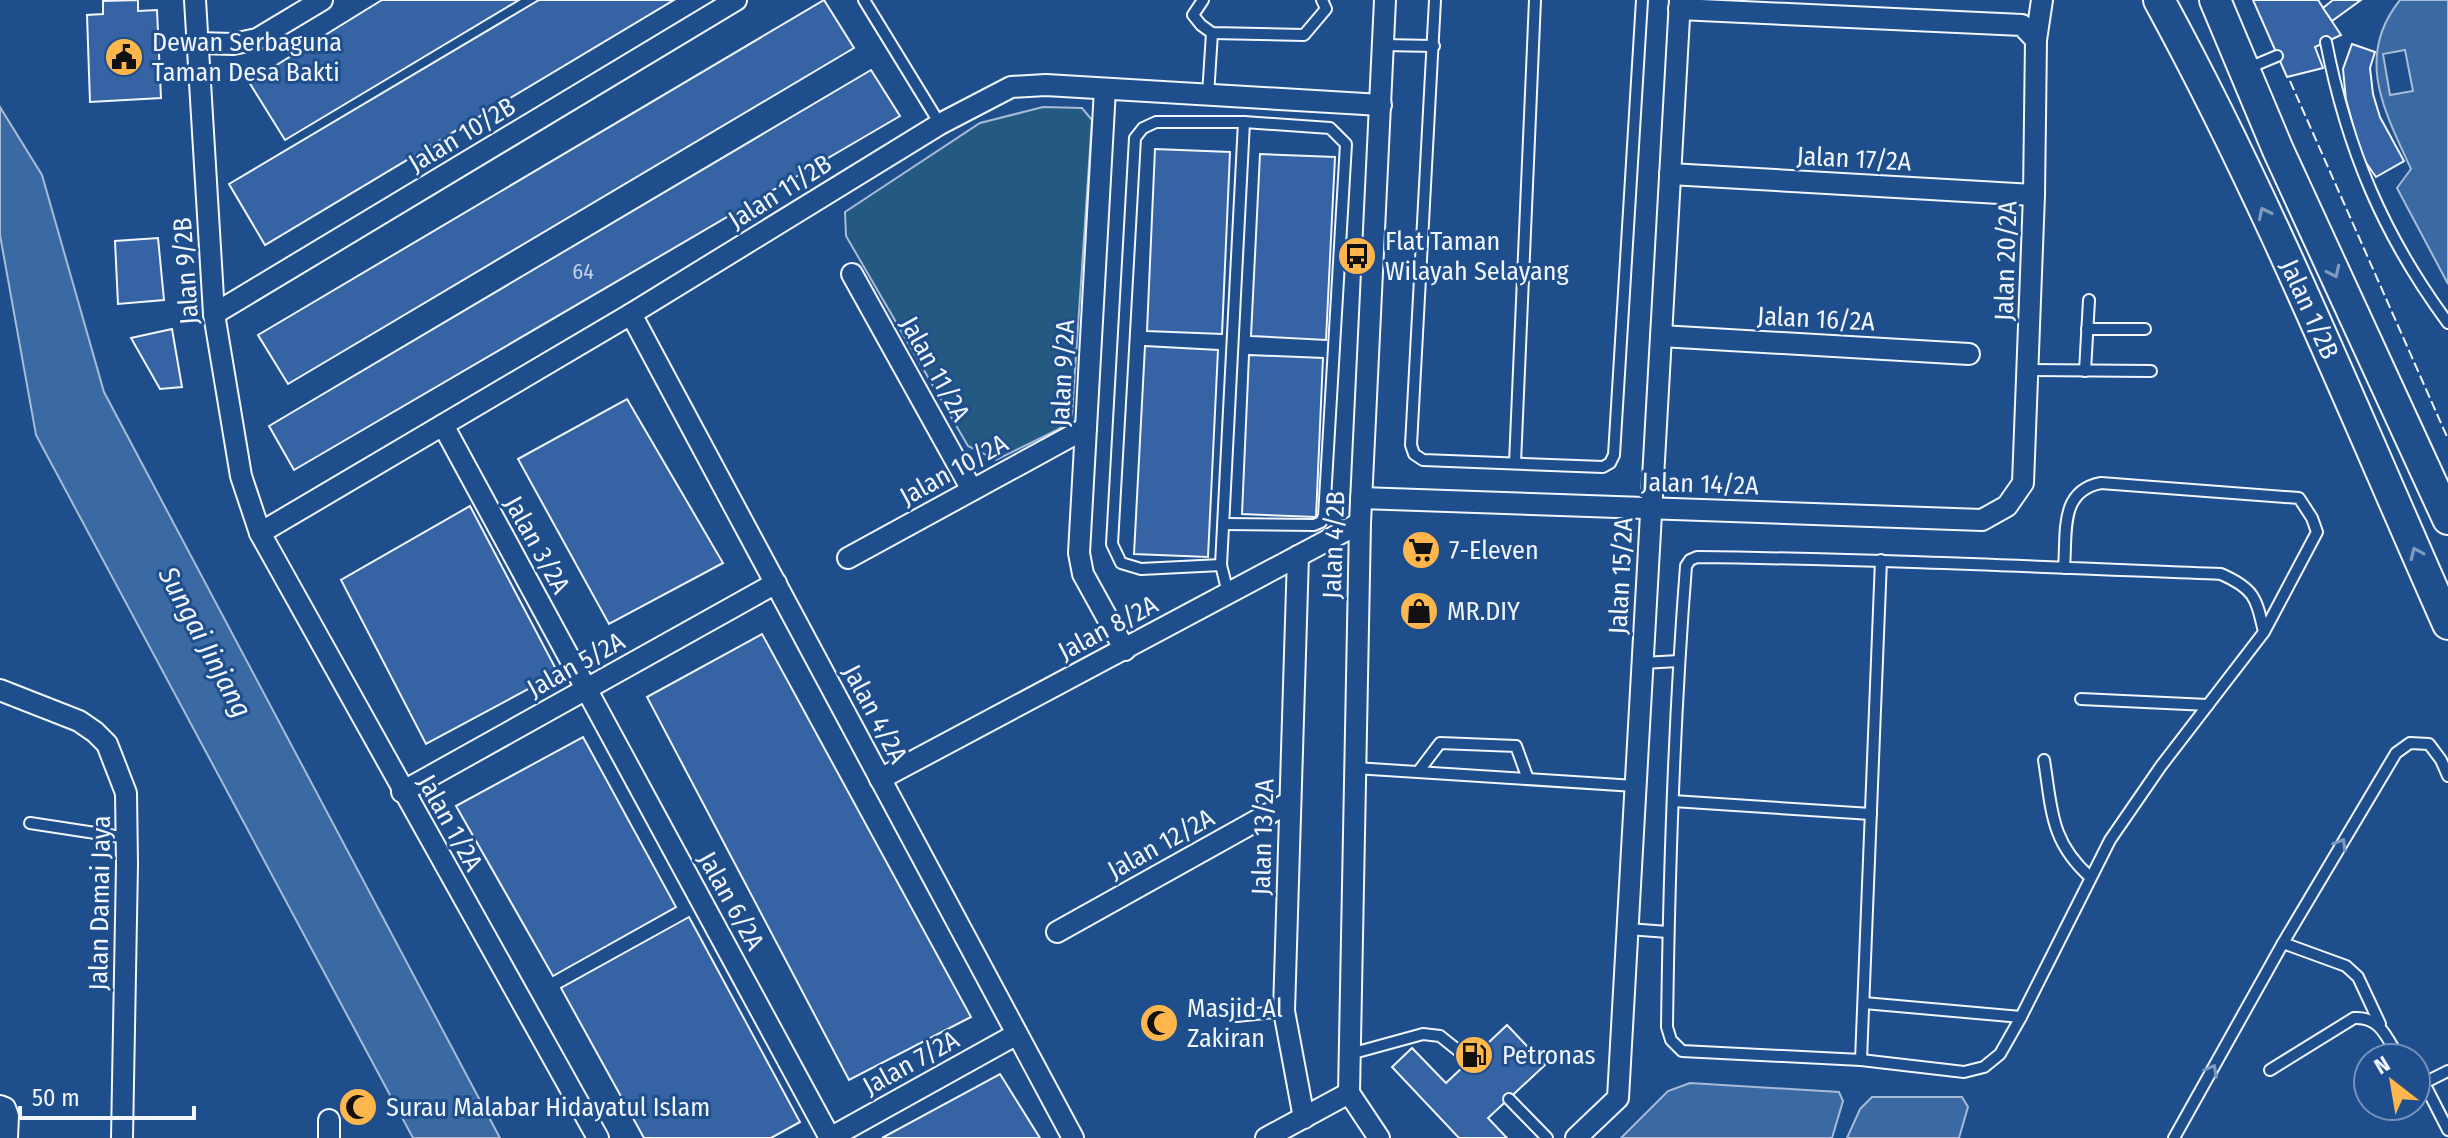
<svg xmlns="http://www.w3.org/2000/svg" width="2448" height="1138" viewBox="0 0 2448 1138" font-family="'Fira Sans Condensed',sans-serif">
<rect width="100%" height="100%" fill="#1f4e8c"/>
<!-- green -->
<path fill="#245a82" stroke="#a8bbd7" stroke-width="2" d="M1043,107L1082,108L1092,120L1072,415L1059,429L996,460L968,446L846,236L845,212L980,123Z"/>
<!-- water -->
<g fill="#3b69a3" stroke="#a8bbd7" stroke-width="2">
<path d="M2400,0H2448V284L2397,188L2411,169C2385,112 2354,57 2400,0Z"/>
<path d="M0,107L42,175L104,392L500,1138H413L36,435L0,235Z"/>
<path d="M1690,1083L1839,1092L1843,1101L1832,1138H1621L1668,1091Z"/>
<path d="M1872,1097H1962L1968,1107L1959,1138H1847L1860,1109Z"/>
</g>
<!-- pier -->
<path fill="#1f4e8c" stroke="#a8bbd7" stroke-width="2" d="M2405,50L2413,91L2390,95L2383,54Z"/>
<!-- building -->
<g fill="#3563a3" stroke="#f2f6ff" stroke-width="2">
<path d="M138,0V11L157,10L161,98L90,102L87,15L103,14V1Z"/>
<path d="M382,0H519L285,140L249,82Z"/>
<path d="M539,0H674L265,245L229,184Z"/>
<path d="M824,0L854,48L288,384L258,335Z"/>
<path d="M2253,0H2318L2341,35L2315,47L2323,68L2287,77Z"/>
<path d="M2333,0H2361L2332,21L2323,8Z"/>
<path d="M2352,44L2375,52L2370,68L2373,94L2380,117L2404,161L2376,177L2362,157L2346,100L2343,69Z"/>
<path d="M871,70L900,116L294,470L269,426Z"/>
<path d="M1155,149L1230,152L1222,334L1147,331Z"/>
<path d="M1260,154L1335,157L1326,340L1251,336Z"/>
<path d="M158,238L164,300L118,304L115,241Z"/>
<path d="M172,329L182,387L160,389L131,338Z"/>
<path d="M1145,346L1218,350L1208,557L1134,554Z"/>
<path d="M1249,355L1323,358L1316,517L1242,514Z"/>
<path d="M627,399L723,563L609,624L518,459Z"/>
<path d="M470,506L558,673L426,744L341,580Z"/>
<path d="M762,634L971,1017L849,1080L647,697Z"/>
<path d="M583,737L676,907L553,976L456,806Z"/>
<path d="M689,917L800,1122L771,1138H644L561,988Z"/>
<path d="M1507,1025L1545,1065L1488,1118L1507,1138H1459L1392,1067L1412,1048L1446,1083Z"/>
<path d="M1000,1074L1040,1138H882Z"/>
</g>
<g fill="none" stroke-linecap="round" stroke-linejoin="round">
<!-- lane casing -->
<g stroke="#f2f6ff" stroke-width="14">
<g id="lane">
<path d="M864,0L940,124"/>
<path d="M1203,0L1193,15L1201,25L1212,33L1304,35L1326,9L1322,0"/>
<path d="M1435,0L1411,445L1414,454L1423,460L1603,467L1610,463L1614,455L1642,0"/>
<path d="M2326,42C2347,149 2383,235 2448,323"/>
<path d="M1383,45L1434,46"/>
<path d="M2246,69L2277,56"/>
<path d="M1208,95L1212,33"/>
<path d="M2087,329H2145"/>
<path d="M2027,370L2151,371"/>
<path d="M2085,371L2089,300"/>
<path d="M1515,463L1535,0"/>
<path d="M1221,565L1141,569L1121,563L1112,544L1135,138L1143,128L1156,122H1244L1330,128L1346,144L1324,516L1321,522L1314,525L1225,524"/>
<path d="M2064,568C2067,532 2059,491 2101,483L2299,498L2312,518L2317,532L2264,632L2161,766L2110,840L2021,1017L2000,1054L1984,1067L1964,1072L1861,1060L1682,1051L1671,1040L1667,1027C1669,873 1674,719 1686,566L1690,560L1697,557C1872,559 2046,567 2221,574C2255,589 2256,598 2264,632"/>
<path d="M1228,593L1221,565L1244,122"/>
<path d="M1642,663L1679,661"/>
<path d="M2081,699L2208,705"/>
<path d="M2044,760C2052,810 2050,841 2090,877"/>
<path d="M1355,768L1635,786"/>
<path d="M1418,772L1440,743L1516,746L1528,779"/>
<path d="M1673,801L1871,814"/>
<path d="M30,823L128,838"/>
<path d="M1628,929L1668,932"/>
<path d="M2283,943L2346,966L2358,977L2380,1024"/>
<path d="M1864,1003L2021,1017"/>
<path d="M1237,1016L1284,1011"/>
<path d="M1350,1054L1423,1034L1440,1036L1470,1060"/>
<path d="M1861,1060L1881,560"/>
<path d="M2270,1070L2354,1018C2380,1016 2387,1038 2399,1058"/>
<path d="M2416,1083H2424L2448,1071"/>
<path d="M2424,1083L2448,1130"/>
<path d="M1509,1099L1547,1138"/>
<path d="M2174,1138L2283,943L2396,753L2410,743L2429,744L2441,760L2448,776"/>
</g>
</g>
<!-- street casing -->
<g stroke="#f2f6ff" stroke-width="24">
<g id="street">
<path d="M195,0L214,314L241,476L260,533L598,1138"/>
<path d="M1679,9L2022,25L2036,40"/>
<path d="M198,43L233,44L257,39L322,0"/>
<path d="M1105,89L1079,553L1083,574L1125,650"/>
<path d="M1670,174L2034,195"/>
<path d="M852,274L972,490"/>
<path d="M214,314L736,0"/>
<path d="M631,314L1073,1138"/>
<path d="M1661,336L1969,354"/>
<path d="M443,425L830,1138"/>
<path d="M1361,498L1982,520L2007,506L2023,483L2034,195L2036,40L2042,0"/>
<path d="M260,533L631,314L940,124L1011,87L1046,85L1381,105"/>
<path d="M1298,556L1284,1011L1304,1118"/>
<path d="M848,558L1086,428"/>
<path d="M0,690L79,721L95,732L107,744L126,793L127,864L122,1138"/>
<path d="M880,779L1360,523"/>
<path d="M402,792L776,583"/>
<path d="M1057,932L1290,802"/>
<path d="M1349,1093L1360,523L1385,0"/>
<path d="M1349,1093L1379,1138"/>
<path d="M0,1106L5,1108L8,1116L7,1138"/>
<path d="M329,1138V1120"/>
<path d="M830,1138L1017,1034"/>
<path d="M1266,1138L1349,1093"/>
<path d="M1576,1138L1618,1098L1680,0"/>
</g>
</g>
<!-- secondary casing -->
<g stroke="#f2f6ff" stroke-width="34">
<g id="secondary">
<path id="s1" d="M2159,0C2269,201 2355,415 2448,624"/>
<path d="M2215,0L2278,150L2448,519"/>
</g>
</g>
<!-- lane -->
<use href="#lane" stroke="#1f4e8c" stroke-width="10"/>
<!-- street -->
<use href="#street" stroke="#1f4e8c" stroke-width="20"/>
<!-- secondary -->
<use href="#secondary" stroke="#1f4e8c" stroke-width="30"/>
<!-- fence -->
<path stroke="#f2f6ff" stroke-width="2" stroke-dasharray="10 4" stroke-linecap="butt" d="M2290,81L2448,439"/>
</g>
<!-- one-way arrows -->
<defs><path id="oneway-chevron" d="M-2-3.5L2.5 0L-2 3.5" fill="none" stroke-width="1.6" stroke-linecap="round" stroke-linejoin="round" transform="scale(2)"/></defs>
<g stroke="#7e9ac0">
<use href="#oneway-chevron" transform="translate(2264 213) rotate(-116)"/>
<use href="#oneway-chevron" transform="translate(2334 272) rotate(65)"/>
<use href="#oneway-chevron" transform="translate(2416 553) rotate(-114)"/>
<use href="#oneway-chevron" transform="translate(2341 844) rotate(-59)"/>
<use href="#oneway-chevron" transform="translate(2212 1070) rotate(-61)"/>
</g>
<!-- icons -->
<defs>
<g id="civic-disc" transform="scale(2)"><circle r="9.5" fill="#ffb74d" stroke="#1f4e8c"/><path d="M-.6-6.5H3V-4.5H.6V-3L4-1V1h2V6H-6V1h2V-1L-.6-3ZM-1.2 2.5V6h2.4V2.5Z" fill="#111"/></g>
<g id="bus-disc" transform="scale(2)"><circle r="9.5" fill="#ffb74d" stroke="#1f4e8c"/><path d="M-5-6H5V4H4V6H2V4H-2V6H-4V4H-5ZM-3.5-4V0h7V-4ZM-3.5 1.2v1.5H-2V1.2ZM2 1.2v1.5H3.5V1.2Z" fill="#111"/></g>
<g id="supermarket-disc" transform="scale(2)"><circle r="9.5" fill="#ffb74d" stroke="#1f4e8c"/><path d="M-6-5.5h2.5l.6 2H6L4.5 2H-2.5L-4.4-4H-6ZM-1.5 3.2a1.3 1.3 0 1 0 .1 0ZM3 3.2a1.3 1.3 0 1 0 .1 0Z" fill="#111"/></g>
<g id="shop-disc" transform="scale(2)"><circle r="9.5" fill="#ffb74d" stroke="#1f4e8c"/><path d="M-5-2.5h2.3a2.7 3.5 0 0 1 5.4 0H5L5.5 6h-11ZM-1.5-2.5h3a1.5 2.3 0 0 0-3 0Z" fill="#111"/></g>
<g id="mosque-disc" transform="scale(2)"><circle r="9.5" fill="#ffb74d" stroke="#1f4e8c"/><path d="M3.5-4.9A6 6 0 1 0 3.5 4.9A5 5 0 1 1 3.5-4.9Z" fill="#111"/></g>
<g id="fuel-disc" transform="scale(2)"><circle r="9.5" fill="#ffb74d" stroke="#1f4e8c"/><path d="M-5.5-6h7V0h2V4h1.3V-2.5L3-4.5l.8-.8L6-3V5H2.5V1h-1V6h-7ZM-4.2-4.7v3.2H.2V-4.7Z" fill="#111"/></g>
</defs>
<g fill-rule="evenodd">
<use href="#civic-disc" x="124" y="57"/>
<use href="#bus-disc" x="1357" y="256"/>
<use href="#supermarket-disc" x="1421" y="550"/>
<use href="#shop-disc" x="1419" y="611"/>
<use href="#mosque-disc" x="1159" y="1023"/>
<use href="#fuel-disc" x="1474" y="1055"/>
<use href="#mosque-disc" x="358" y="1107"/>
</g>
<g text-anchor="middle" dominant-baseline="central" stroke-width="6" stroke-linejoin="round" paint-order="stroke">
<!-- number labels -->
<g font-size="22" fill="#c3d1e8">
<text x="583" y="271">64</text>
</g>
<!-- poi labels -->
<g font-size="26" fill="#f2f6ff" stroke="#1f4e8c" text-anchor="start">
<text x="152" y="42">Dewan Serbaguna<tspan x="152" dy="30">Taman Desa Bakti</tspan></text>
<text x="1385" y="241">Flat Taman<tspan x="1385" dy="30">Wilayah Selayang</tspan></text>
<text x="1449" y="550">7-Eleven</text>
<text x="1447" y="611">MR.DIY</text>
<text x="1187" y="1008">Masjid Al<tspan x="1187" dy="30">Zakiran</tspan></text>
<text x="1502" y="1055">Petronas</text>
<text x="386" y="1107">Surau Malabar Hidayatul Islam</text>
</g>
<!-- street labels -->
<g font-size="26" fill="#f2f6ff" stroke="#1f4e8c">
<text transform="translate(462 135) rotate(-31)">Jalan 10/2B</text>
<text transform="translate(1854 159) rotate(3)">Jalan 17/2A</text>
<text transform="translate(780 192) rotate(-32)">Jalan 11/2B</text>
<text transform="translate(2006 261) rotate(-88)">Jalan 20/2A</text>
<text transform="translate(186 271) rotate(-94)">Jalan 9/2B</text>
<text stroke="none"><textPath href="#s1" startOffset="344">Jalan 1/2B</textPath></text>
<text transform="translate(1816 319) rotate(3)">Jalan 16/2A</text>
<text transform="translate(935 369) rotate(61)">Jalan 11/2A</text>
<text transform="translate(1063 373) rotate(-87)">Jalan 9/2A</text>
<text transform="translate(954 470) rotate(-29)">Jalan 10/2A</text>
<text transform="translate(1700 484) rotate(2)">Jalan 14/2A</text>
<text transform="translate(537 545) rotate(61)">Jalan 3/2A</text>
<text transform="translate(1334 545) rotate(-88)">Jalan 4/2B</text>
<text transform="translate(1621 576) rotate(-87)">Jalan 15/2A</text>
<text transform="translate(1108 628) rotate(-28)">Jalan 8/2A</text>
<text transform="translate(576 665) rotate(-29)">Jalan 5/2A</text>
<text transform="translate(875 714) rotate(62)">Jalan 4/2A</text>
<text transform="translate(450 823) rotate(61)">Jalan 1/2A</text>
<text transform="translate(1263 837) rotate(-88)">Jalan 13/2A</text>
<text transform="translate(1161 844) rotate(-29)">Jalan 12/2A</text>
<text transform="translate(731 901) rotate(61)">Jalan 6/2A</text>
<text transform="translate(100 903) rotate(-89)">Jalan Damai Jaya</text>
<text transform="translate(911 1063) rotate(-29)">Jalan 7/2A</text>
</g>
<!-- water labels -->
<g font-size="28" font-style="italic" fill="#f2f6ff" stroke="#1f4e8c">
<text transform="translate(205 642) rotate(62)">Sungai Jinjang</text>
</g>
</g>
<!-- north arrow -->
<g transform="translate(2392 1082) rotate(329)"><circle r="38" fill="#1f4e8c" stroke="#7391ba" stroke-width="2"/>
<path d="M0-6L14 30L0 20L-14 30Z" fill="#ffb74d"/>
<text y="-12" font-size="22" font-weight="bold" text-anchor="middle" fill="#f2f6ff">N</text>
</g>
<!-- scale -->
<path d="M20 1106v12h174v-12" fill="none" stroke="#f2f6ff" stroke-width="4"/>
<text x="32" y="1106" font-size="24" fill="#f2f6ff" stroke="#1f4e8c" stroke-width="6" paint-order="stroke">50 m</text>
</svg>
